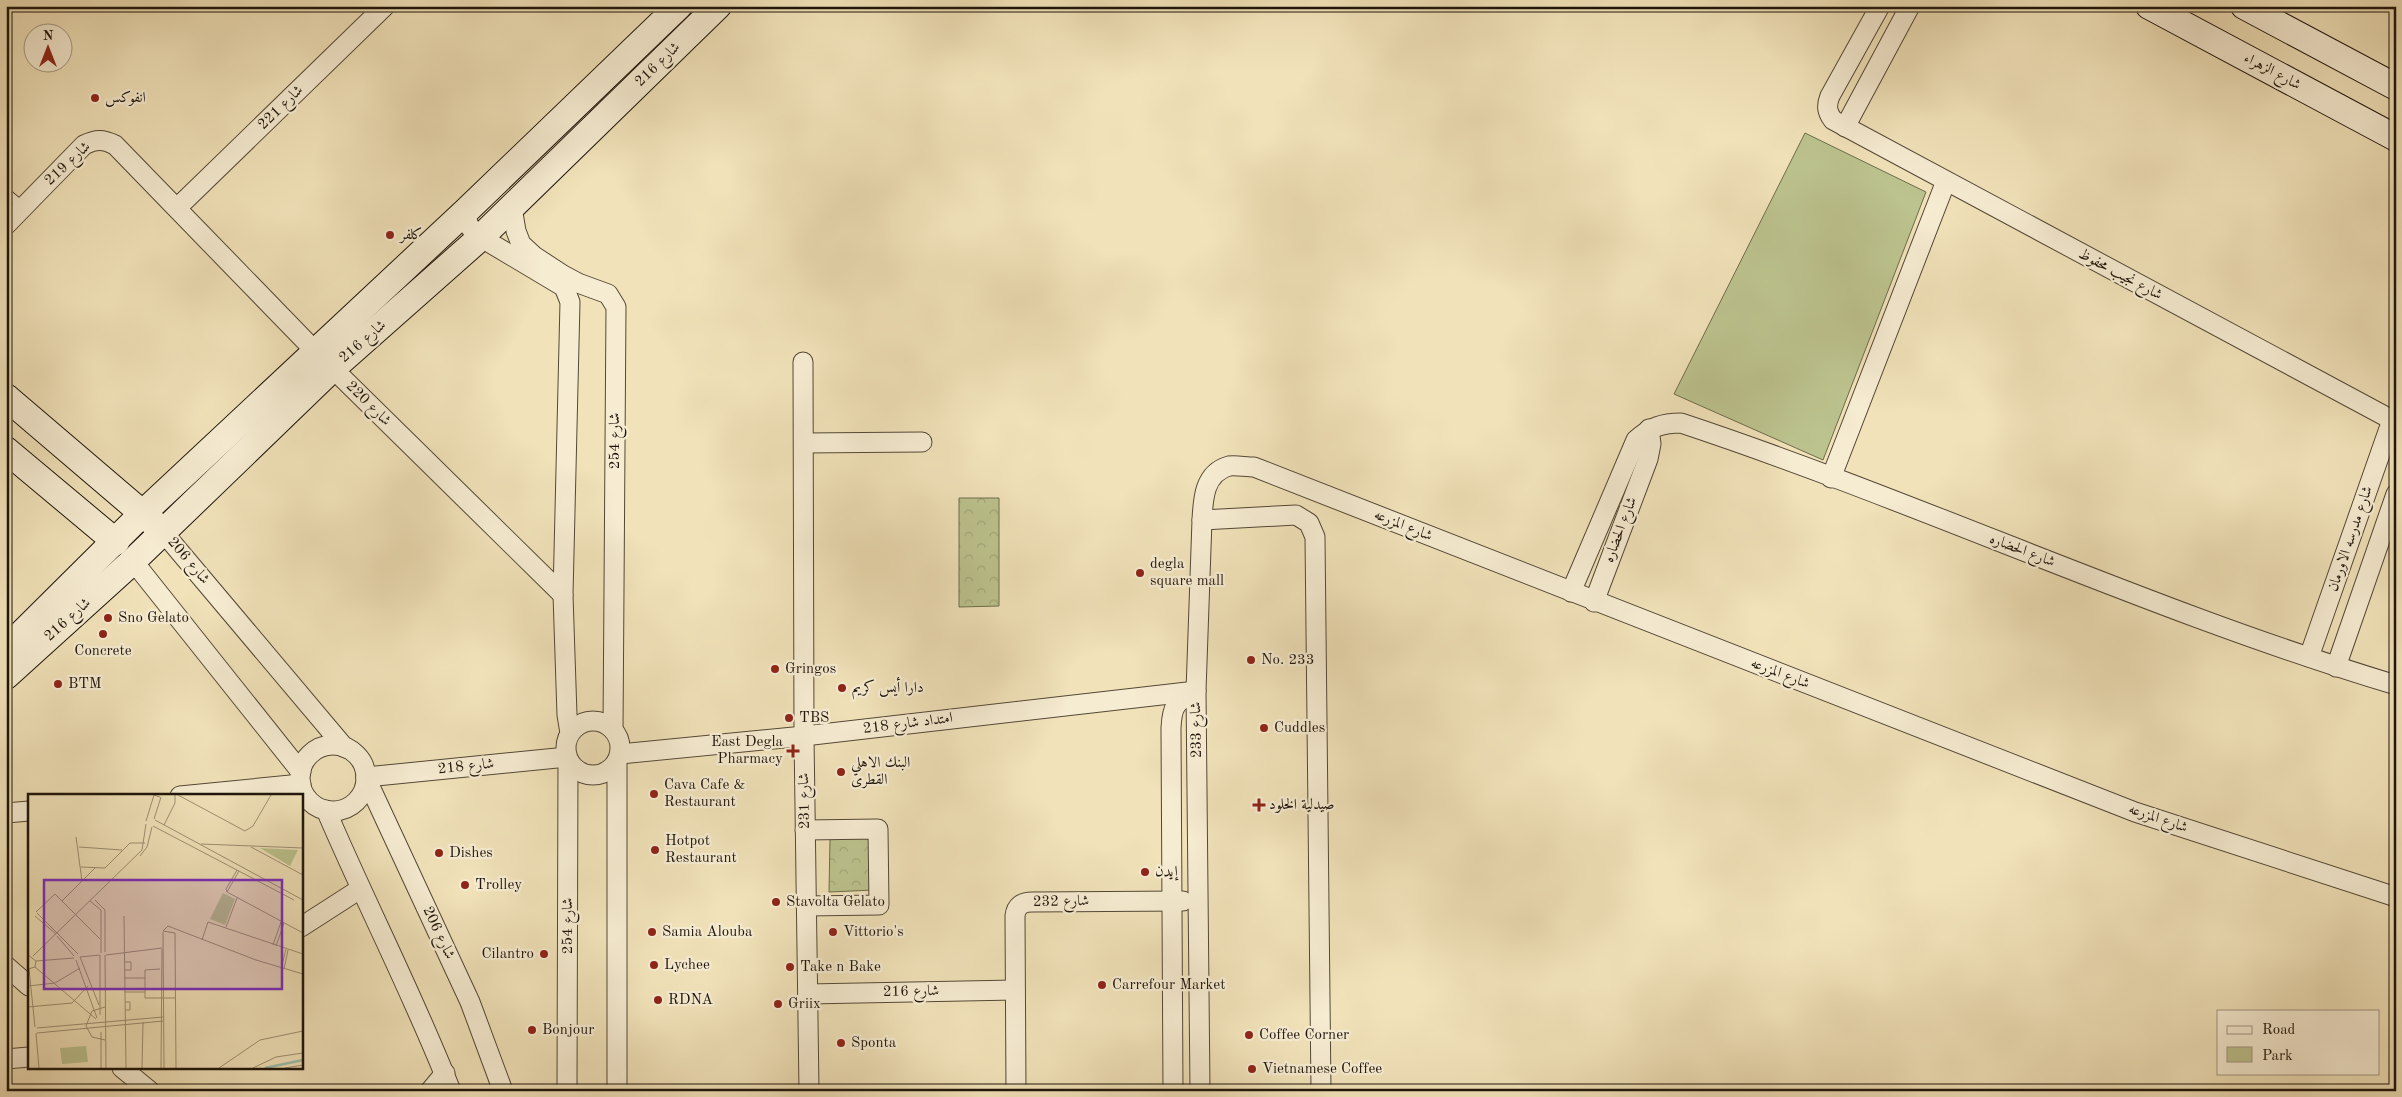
<svg xmlns="http://www.w3.org/2000/svg" width="2402" height="1097" viewBox="0 0 2402 1097" font-family="'Old Standard TT',Amiri,serif">
<defs>
<pattern id="forest-crowns" width="20" height="18" patternUnits="userSpaceOnUse" patternTransform="scale(1.25)"><rect width="20" height="18" fill="#bcc38e"/><path d="M2 6a3 3 0 1 1 6 0M12 15a3 3 0 1 1 6 0" fill="none" stroke="#a1a779"/></pattern>
</defs>
<rect width="100%" height="100%" fill="#f1e2b9"/>
<filter id="stains"><feTurbulence type="fractalNoise" baseFrequency=".004" numOctaves="4"/><feColorMatrix values="0 0 0 0 .2 0 0 0 0 .09 0 0 0 0 .02 0 0 0 .5 -.17"/></filter>
<radialGradient id="worn" r=".72"><stop offset=".6" stop-color="#630" stop-opacity="0"/><stop offset="1" stop-color="#630" stop-opacity=".3"/></radialGradient>
<!-- green -->
<path fill="#bcc38e" stroke="#6d6c4c" d="M1805,133L1926,192L1823,460L1674,394Z"/>
<!-- forest -->
<g fill="url(#forest-crowns)" stroke="#6d6c4c">
<path d="M959,498H999V606L959,607Z"/>
<path d="M830,838H874V890L829,892Z"/>
</g>
<g fill="none" stroke-linecap="round" stroke-linejoin="round">
<!-- lane casing -->
<g stroke="#534836" stroke-width="11">
<path id="lane" d="M6,193L23,207"/>
</g>
<!-- street casing -->
<g stroke="#534836" stroke-width="21">
<g id="street">
<path d="M1880,6L1830,96C1826,106 1827,112 1833,120L2396,422"/>
<path d="M1845,127L1910,6"/>
<path d="M512,207L516,231L521,244L534,256L563,275L578,283L608,294L616,307L613,730"/>
<path d="M177,208L385,6"/>
<path d="M466,211L468,224L475,234L564,287L570,302L563,595L567,715L570,733"/>
<path d="M6,225L84,145C96,139 103,139 115,145L316,352L563,595"/>
<path d="M803,362L804,736L809,1091"/>
<path d="M804,443L922,442"/>
<path d="M1831,478L1946,181"/>
<path d="M1202,520L1296,515L1309,523L1315,537L1321,1091"/>
<path d="M163,532L345,748"/>
<path d="M133,561L301,772"/>
<path d="M1571,592L1636,440C1650,427 1663,423 1681,423C1922,503 2153,612 2396,685"/>
<path d="M1594,602L1648,459L1651,444L1649,429"/>
<path d="M2309,657L2392,420"/>
<path d="M2336,667L2396,494"/>
<circle cx="593" cy="748" r="27"/>
<circle cx="333" cy="778" r="33"/>
<path d="M620,754L804,736L1196,691"/>
<path d="M617,761V1091"/>
<path d="M366,777L567,757"/>
<path d="M366,778L470,1002L503,1091"/>
<path d="M180,796L301,784"/>
<path d="M326,810C366,904 414,996 451,1091"/>
<path d="M6,813L29,811"/>
<path d="M805,830L878,829L879,905L806,906"/>
<path d="M301,927L360,889"/>
<path d="M6,966L29,986"/>
<path d="M808,994L1015,990"/>
<path d="M6,1059L29,1057"/>
<path d="M122,1068L150,1091"/>
<path d="M430,1091L445,1073"/>
<path d="M567,1091L568,760"/>
<path d="M1016,1091L1015,916C1016,906 1022,902 1032,902L1183,901"/>
<path d="M1173,1091L1171,728C1172,705 1176,702 1195,691"/>
<path d="M1200,1091L1196,691L1202,520C1203,499 1204,473 1229,466C1236,465 1246,467 1254,467L2135,812L2396,897"/>
</g>
</g>
<!-- secondary casing -->
<g stroke="#1e150b" stroke-width="28">
<g id="secondary">
<path d="M2149,6L2396,138"/>
<path d="M2244,6L2396,87"/>
<path d="M6,397L156,525"/>
<path d="M6,450L116,542"/>
<path d="M6,649L143,513L466,211L679,6"/>
<path d="M6,676L133,561L332,369L480,238L718,6"/>
</g>
</g>
<!-- lane -->
<use href="#lane" stroke="#f6ecd2" stroke-width="9"/>
<!-- street -->
<use href="#street" stroke="#f6ecd2" stroke-width="19"/>
<!-- secondary -->
<use href="#secondary" stroke="#f6ecd2" stroke-width="26"/>
</g>
<!-- markers -->
<g fill="#8f2418" stroke="#f6ecd2" stroke-width="2">
<circle cx="95" cy="98" r="5"/>
<circle cx="390" cy="235" r="5"/>
<circle cx="1140" cy="573" r="5"/>
<circle cx="108" cy="618" r="5"/>
<circle cx="103" cy="634" r="5"/>
<circle cx="1251" cy="660" r="5"/>
<circle cx="775" cy="669" r="5"/>
<circle cx="58" cy="684" r="5"/>
<circle cx="842" cy="688" r="5"/>
<circle cx="789" cy="718" r="5"/>
<circle cx="1264" cy="728" r="5"/>
<path d="M790.5 743.5h5v5h5v5h-5v5h-5v-5h-5v-5h5z"/>
<circle cx="841" cy="772" r="5"/>
<circle cx="654" cy="794" r="5"/>
<path d="M1256.5 797.5h5v5h5v5h-5v5h-5v-5h-5v-5h5z"/>
<circle cx="655" cy="850" r="5"/>
<circle cx="439" cy="853" r="5"/>
<circle cx="1145" cy="872" r="5"/>
<circle cx="465" cy="885" r="5"/>
<circle cx="776" cy="902" r="5"/>
<circle cx="652" cy="932" r="5"/>
<circle cx="833" cy="932" r="5"/>
<circle cx="544" cy="954" r="5"/>
<circle cx="654" cy="965" r="5"/>
<circle cx="790" cy="967" r="5"/>
<circle cx="1102" cy="985" r="5"/>
<circle cx="658" cy="1000" r="5"/>
<circle cx="778" cy="1004" r="5"/>
<circle cx="532" cy="1030" r="5"/>
<circle cx="1249" cy="1035" r="5"/>
<circle cx="841" cy="1043" r="5"/>
<circle cx="1252" cy="1069" r="5"/>
</g>
<g text-anchor="middle" dominant-baseline="central" stroke-width="4.5" stroke-linejoin="round" paint-order="stroke">
<!-- street labels -->
<g font-size="15" fill="#1e150b" stroke="#f6ecd2">
<text transform="translate(658 65) rotate(-44)">شارع 216</text>
<text transform="translate(2272 72) rotate(28)">شارع الزهراء</text>
<text transform="translate(281 108) rotate(-44)">شارع 221</text>
<text transform="translate(68 164) rotate(-43)">شارع 219</text>
<text transform="translate(2120 275) rotate(28)">شارع نجيب محفوظ</text>
<text transform="translate(363 342) rotate(-41)">شارع 216</text>
<text transform="translate(368 404) rotate(45)">شارع 220</text>
<text transform="translate(615 441) rotate(-90)">شارع 254</text>
<text transform="translate(1403 526) rotate(22)">شارع المزرعه</text>
<text transform="translate(1621 530) rotate(-69)">شارع الحضاره</text>
<text transform="translate(2351 539) rotate(-71)">شارع مدرسه الاورمان</text>
<text transform="translate(2022 551) rotate(21)">شارع الحضاره</text>
<text transform="translate(188 561) rotate(50)">شارع 206</text>
<text transform="translate(68 620) rotate(-42)">شارع 216</text>
<text transform="translate(1780 674) rotate(21)">شارع المزرعه</text>
<text transform="translate(908 724) rotate(-7)">امتداد شارع 218</text>
<text transform="translate(1197 730) rotate(-91)">شارع 233</text>
<text transform="translate(466 767) rotate(-6)">شارع 218</text>
<text transform="translate(805 801) rotate(-91)">شارع 231</text>
<text transform="translate(2158 819) rotate(19)">شارع المزرعه</text>
<text transform="translate(1061 902) rotate(-1)">شارع 232</text>
<text transform="translate(568 926) rotate(-90)">شارع 254</text>
<text transform="translate(438 933) rotate(65)">شارع 206</text>
<text transform="translate(911 992) rotate(-1)">شارع 216</text>
</g>
<!-- poi labels -->
<g font-size="15" fill="#1e150b" stroke="#f6ecd2" text-anchor="start">
<text x="105" y="98">انفوكس</text>
<text x="400" y="235">كلفر</text>
<text x="1150" y="564">degla<tspan x="1150" dy="17">square mall</tspan></text>
<text x="118" y="618">Sno Gelato</text>
<text x="103" y="651" text-anchor="middle">Concrete</text>
<text x="1261" y="660">No. 233</text>
<text x="785" y="669">Gringos</text>
<text x="68" y="684">BTM</text>
<text x="852" y="688">دارا أيس كريم</text>
<text x="799" y="718">TBS</text>
<text x="1274" y="728">Cuddles</text>
<text x="783" y="742" text-anchor="end">East Degla<tspan x="783" dy="17">Pharmacy</tspan></text>
<text x="851" y="763">البنك الاهلي<tspan x="851" dy="17">القطرى</tspan></text>
<text x="664" y="785">Cava Cafe &amp;<tspan x="664" dy="17">Restaurant</tspan></text>
<text x="1269" y="805">صيدلية الخلود</text>
<text x="665" y="841">Hotpot<tspan x="665" dy="17">Restaurant</tspan></text>
<text x="449" y="853">Dishes</text>
<text x="1155" y="872">إيدن</text>
<text x="475" y="885">Trolley</text>
<text x="786" y="902">Stavolta Gelato</text>
<text x="662" y="932">Samia Alouba</text>
<text x="843" y="932">Vittorio's</text>
<text x="534" y="954" text-anchor="end">Cilantro</text>
<text x="664" y="965">Lychee</text>
<text x="800" y="967">Take n Bake</text>
<text x="1112" y="985">Carrefour Market</text>
<text x="668" y="1000">RDNA</text>
<text x="788" y="1004">Griix</text>
<text x="542" y="1030">Bonjour</text>
<text x="1259" y="1035">Coffee Corner</text>
<text x="851" y="1043">Sponta</text>
<text x="1262" y="1069">Vietnamese Coffee</text>
</g>
</g>
<!-- overview -->
<g transform="translate(28 794)">
<rect width="275" height="275" fill="#f1e2b9"/>
<path d="M232,54L270,56L262,72ZM195,99L207,105L197,131L182,125ZM58,252L60,268L34,270L32,254Z" fill="#bcc38e"/>
<path fill="none" stroke="#9cbfa9" stroke-width="2.5" d="M237,274L275,266"/>
<path fill="none" stroke="#9d9073" stroke-width="1" d="M150,1L217,37L225,32L243,1M126,25L133,3M127,26L275,106M118,27L126,1L132,3M136,31L147,9V1M125,32L266,106M48,43L54,87M173,50L275,54M51,53L94,56M223,53L275,81M112,62L119,53L124,33M53,73L77,74L102,49H117M199,98L275,139M199,98L198,95L209,76M199,98L211,77M67,106L77,116V158M34,107L67,74M62,107L73,116V159M8,118L27,100L72,145M9,119L50,160M7,122L28,140M96,122L98,274M180,128L275,160M198,133L209,104M135,137L140,132L228,166L275,180M135,137L147,139L148,274M135,138L136,274M29,142L46,162M174,146L180,128M245,151L253,128M248,152L256,129M0,161L8,167L7,173L0,175M77,161L78,274M78,161L134,154M5,162L114,56L118,30M52,163L71,211M52,163L72,161M48,166L69,224M8,167L46,164M96,168H103V176H96M7,173L68,225M1,175L7,233M132,175L117,176V204H147M253,175L258,155M256,175L260,156M96,184H117M0,192L27,189L52,174M96,198H117M97,208H102V216H97M0,213L44,209L60,192M72,221V161M9,234L135,223M73,238V274M8,239L11,274M9,239L135,227M77,246L64,243L58,232L64,217L77,213M114,274L115,228M133,274L134,155M191,274L232,246L275,237M225,274L248,263L275,259M257,274L275,271"/>
<path fill="#7b2cbf" fill-opacity="0.15" stroke="#7b2cbf" stroke-width="2.5" d="M16,86H254V195H16Z"/>
<rect width="275" height="275" fill="none" stroke="#1e150b" stroke-width="2.5"/>
</g>
<!-- margin -->
<rect width="2402" height="1097" fill="none" stroke="#f1e2b9" stroke-width="25"/>
<rect x="8" y="8" width="2387" height="1082" fill="none" stroke="#1e150b" stroke-width="2.5"/>
<rect x="12" y="12" width="2377" height="1072" fill="none" stroke="#1e150b"/>
<!-- legend -->
<rect x="2217" y="1010" width="162" height="65" fill="#f6ecd2" stroke="#a09682"/>
<rect x="2227" y="1026" width="25" height="8" fill="#f6ecd2" stroke="#a09682"/>
<text x="2262" y="1034" font-size="15" fill="#1e150b">Road</text>
<rect x="2227" y="1047" width="25" height="15" fill="#bcc38e" stroke="#a09682"/>
<text x="2262" y="1060" font-size="15" fill="#1e150b">Park</text>
<!-- north arrow -->
<g transform="translate(48 48)"><circle r="24" fill="#f6ecd2" stroke="#a09682"/>
<path d="M0-4L9 19L0 12L-9 19Z" fill="#8f2418"/>
<text y="-8" font-size="14" font-weight="bold" text-anchor="middle" fill="#1e150b">N</text>
</g>
<rect width="100%" height="100%" filter="url(#stains)"/>
<rect width="100%" height="100%" fill="url(#worn)"/>
</svg>
